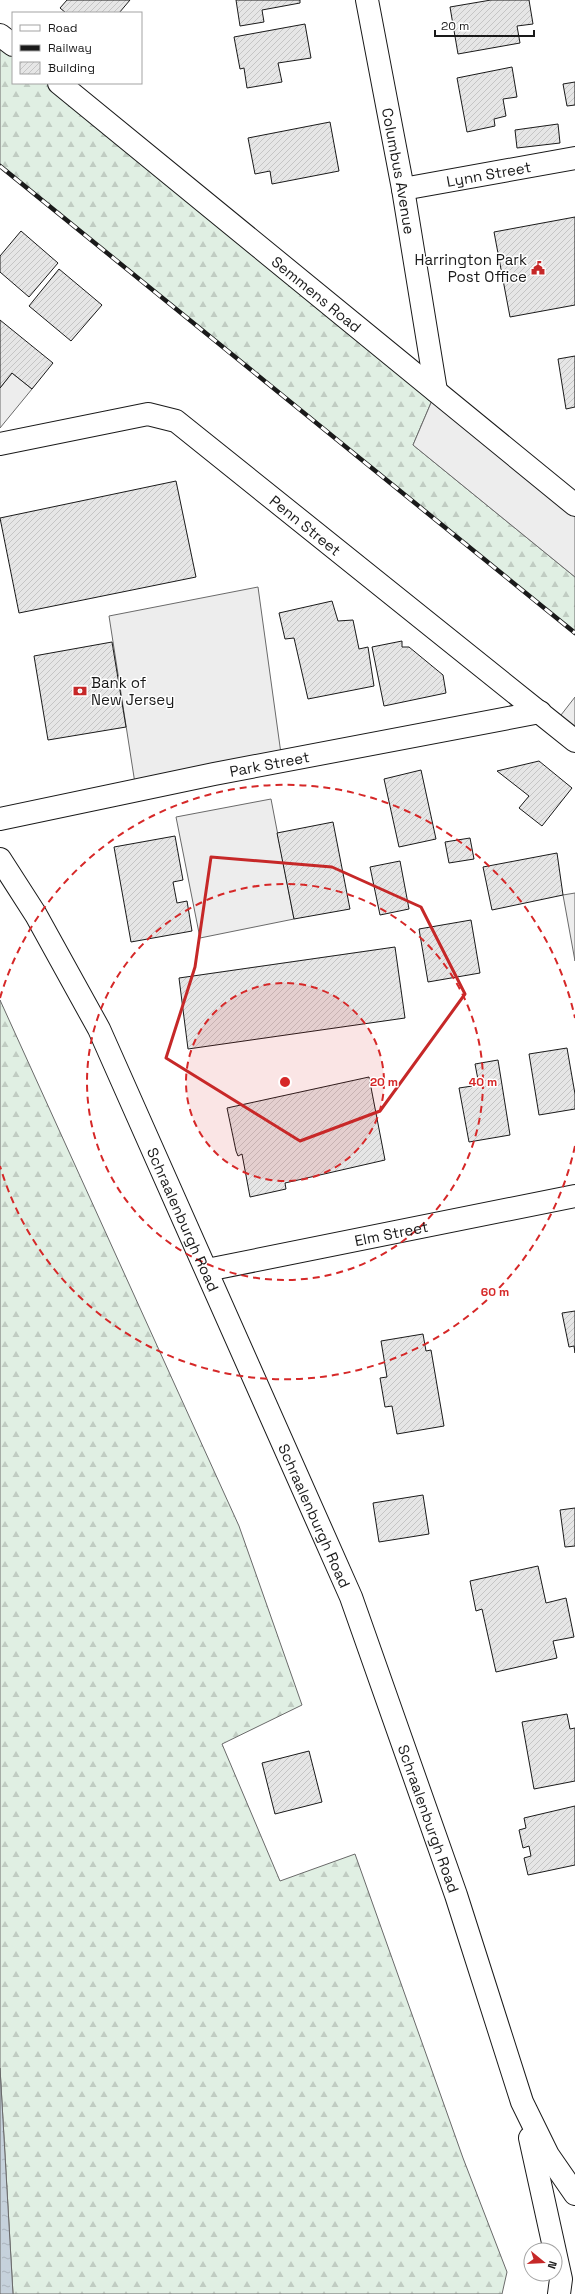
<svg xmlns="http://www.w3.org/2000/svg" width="575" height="2294" viewBox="0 0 575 2294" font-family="'Space Grotesk',sans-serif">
<defs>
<pattern id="forest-firs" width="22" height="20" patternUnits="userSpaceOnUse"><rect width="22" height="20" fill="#e0efe3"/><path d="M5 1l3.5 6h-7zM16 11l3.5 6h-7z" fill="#c0ccc2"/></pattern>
<pattern id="water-ripples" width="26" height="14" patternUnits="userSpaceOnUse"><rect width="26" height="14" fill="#c6d2dc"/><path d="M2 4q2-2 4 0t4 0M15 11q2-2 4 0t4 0" fill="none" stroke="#aab4bc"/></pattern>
<pattern id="building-hatch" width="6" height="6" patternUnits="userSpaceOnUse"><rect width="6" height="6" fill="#e6e6e6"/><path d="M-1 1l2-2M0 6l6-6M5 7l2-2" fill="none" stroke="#c5c5c5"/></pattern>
</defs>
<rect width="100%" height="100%" fill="#fff"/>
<!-- forest -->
<g fill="url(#forest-firs)" stroke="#6a6a6a">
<path d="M0,35L13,45V83H59L436,391L413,445L575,577V633L0,166Z"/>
<path d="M0,1000L239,1526L302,1705L222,1744L280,1881L355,1854L463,2158L507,2272L502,2294H13L0,2068Z"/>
</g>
<!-- parking -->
<g fill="#ededed" stroke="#6a6a6a">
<path d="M12,373L32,389L0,428V388Z"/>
<path d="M436,391L575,505V577L413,445Z"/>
<path d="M258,587L282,761L136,790L109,616Z"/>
<path d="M575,697V741L554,724Z"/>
<path d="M271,799L294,919L200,938L176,817Z"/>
<path d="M575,893V961L563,895Z"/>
</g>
<!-- water -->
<path fill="url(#water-ripples)" stroke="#6a6a6a" d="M0,2068L13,2294H0Z"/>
<!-- building -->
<g fill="url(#building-hatch)" stroke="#1a1a1a">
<path d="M67,0H130L119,13H66L60,8Z"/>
<path d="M236,0H300V3L262,10L264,22L240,26Z"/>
<path d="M491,0H529L533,24L517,26L520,43L458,54L450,7Z"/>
<path d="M305,24L311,58L278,63L282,82L247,88L244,68L240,69L234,37Z"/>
<path d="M512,67L517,97L503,99L506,116L494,119L495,126L467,132L457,78Z"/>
<path d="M575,82V105L567,106L563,84Z"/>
<path d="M330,122L339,171L272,184L270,171L255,174L248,138Z"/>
<path d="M558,124L560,143L517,148L515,130Z"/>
<path d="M575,217V305L510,317L494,232Z"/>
<path d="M21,231L58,263L29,297L0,272V256Z"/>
<path d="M59,269L102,305L71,341L29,306Z"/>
<path d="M0,320L53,363L32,389L12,373L0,388Z"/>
<path d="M575,356V407L566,409L558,359Z"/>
<path d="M176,481L196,577L19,613L0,518Z"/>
<path d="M332,601L338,621L353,620L359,649L368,647L374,686L308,699L294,638L285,639L279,613Z"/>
<path d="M402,641V647H409L443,675L446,693L384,706L372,647Z"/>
<path d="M112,642L126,727L48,740L34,656Z"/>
<path d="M539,761L572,788L542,826L519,808L529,796L497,771Z"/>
<path d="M421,770L436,839L399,847L384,779Z"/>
<path d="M333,822L350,909L294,919L277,833Z"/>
<path d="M175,836L183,880L173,882L177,903L187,901L192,931L131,942L114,847Z"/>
<path d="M470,838L474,859L449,863L445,842Z"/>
<path d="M557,853L563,895L492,910L483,867Z"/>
<path d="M400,861L409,909L380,915L370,867Z"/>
<path d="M471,920L480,973L428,982L419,929Z"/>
<path d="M395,947L405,1018L188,1049L179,978Z"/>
<path d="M567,1048L575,1094V1109L539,1115L529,1054Z"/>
<path d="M498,1060L510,1135L469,1142L459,1088L479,1085L475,1064Z"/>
<path d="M369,1077L385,1160L285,1183L286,1189L250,1197L242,1154L238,1156L236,1151L227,1108Z"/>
<path d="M575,1311V1353L574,1346L569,1347L562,1313Z"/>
<path d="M423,1334L426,1351L431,1350L444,1426L397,1434L392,1406L385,1407L380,1378L387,1377L381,1341Z"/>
<path d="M423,1495L429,1534L379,1542L373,1503Z"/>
<path d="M575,1508V1546L565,1547L560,1510Z"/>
<path d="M538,1566L546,1603L566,1598L574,1637L553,1641L557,1658L496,1672L482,1609L476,1611L470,1581Z"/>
<path d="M567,1714L570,1729L575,1728V1781L534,1789L522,1722Z"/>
<path d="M309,1751L322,1802L275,1814L262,1763Z"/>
<path d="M575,1806V1865L528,1875L524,1858L531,1856L529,1846L523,1848L519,1830L526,1828L524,1818Z"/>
</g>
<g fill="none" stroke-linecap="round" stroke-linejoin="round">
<!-- minor casing -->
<g stroke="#1a1a1a" stroke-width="24">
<g id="minor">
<path id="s1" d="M367,0L403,189L436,391"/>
<path d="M0,35L13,45"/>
<path id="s2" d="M59,83L575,505"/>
<path id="s3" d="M403,189L575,158"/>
<path id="s4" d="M0,444L148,414L176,421L575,741"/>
<path id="s5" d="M0,819L214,774L540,712"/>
<path id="s6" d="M207,1270L575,1196"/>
</g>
</g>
<!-- major casing -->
<g stroke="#1a1a1a" stroke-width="24">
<g id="major">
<path id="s7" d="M0,859L36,915L99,1029L351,1597L456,1895L522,2102L548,2155L575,2194"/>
<path d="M530,2138L561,2279L559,2294"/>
</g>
</g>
<!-- minor -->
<use href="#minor" stroke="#fff" stroke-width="22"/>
<!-- major -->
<use href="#major" stroke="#fff" stroke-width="22"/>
<!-- rail casing -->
<g stroke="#1a1a1a" stroke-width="4.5">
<path id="rail" d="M0,166L575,633"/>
</g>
<!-- rail -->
<use href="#rail" stroke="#fff" stroke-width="3" stroke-dasharray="9" stroke-linecap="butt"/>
</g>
<!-- marked area -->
<path fill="none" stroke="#c62828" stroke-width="3" stroke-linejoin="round" d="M211,857L332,867L421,907L465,994L380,1111L300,1141L166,1058L195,967Z"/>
<!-- distance rings -->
<circle cx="285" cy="1082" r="99" fill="#d62828" fill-opacity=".12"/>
<g fill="none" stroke="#d62828" stroke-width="2" stroke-dasharray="7 5">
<circle cx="285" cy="1082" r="99"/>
<circle cx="285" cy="1082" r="198"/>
<path d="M575 1146A297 297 0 0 1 0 1166M0 998A297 297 0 0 1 575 1018"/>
</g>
<!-- icons -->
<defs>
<g id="civic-bare" transform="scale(1.08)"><path d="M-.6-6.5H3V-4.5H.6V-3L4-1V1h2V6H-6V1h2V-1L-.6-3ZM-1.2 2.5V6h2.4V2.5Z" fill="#c62828" stroke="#fff" stroke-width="2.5" paint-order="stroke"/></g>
<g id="bank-bare" transform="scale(1.08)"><path d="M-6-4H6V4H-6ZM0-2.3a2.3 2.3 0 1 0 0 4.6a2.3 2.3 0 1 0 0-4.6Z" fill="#c62828" stroke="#fff" stroke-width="2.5" paint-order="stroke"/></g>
</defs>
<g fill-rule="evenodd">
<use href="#civic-bare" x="538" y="268"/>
<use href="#bank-bare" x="80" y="691"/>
</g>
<g text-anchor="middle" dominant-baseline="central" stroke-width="3" stroke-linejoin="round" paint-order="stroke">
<!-- street labels -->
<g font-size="15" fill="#1a1a1a" stroke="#fff">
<text stroke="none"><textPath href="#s1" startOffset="174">Columbus Avenue</textPath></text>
<text stroke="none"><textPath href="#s3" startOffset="87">Lynn Street</textPath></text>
<text stroke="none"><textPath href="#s2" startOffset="333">Semmens Road</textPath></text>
<text stroke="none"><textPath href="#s4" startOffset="346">Penn Street</textPath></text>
<text stroke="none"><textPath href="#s5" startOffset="275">Park Street</textPath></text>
<text stroke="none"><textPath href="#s7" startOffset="405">Schraalenburgh Road</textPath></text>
<text stroke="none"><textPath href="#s6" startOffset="188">Elm Street</textPath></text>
<text stroke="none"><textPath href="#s7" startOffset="729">Schraalenburgh Road</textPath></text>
<text stroke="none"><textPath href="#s7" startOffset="1053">Schraalenburgh Road</textPath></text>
</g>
<!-- poi labels -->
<g font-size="15" fill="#1a1a1a" stroke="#fff" text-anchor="end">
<text x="527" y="259">Harrington Park<tspan x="527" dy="17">Post Office</tspan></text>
<text x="91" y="682" text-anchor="start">Bank of<tspan x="91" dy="17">New Jersey</tspan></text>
</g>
</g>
<circle cx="285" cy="1082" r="6" fill="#d62828" stroke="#fff" stroke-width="2"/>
<g font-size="12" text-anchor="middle" font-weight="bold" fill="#d62828" stroke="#fff" stroke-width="3" stroke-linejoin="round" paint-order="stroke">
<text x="384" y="1086">20 m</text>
<text x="483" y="1086">40 m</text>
<text x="495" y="1296">60 m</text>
</g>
<!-- legend -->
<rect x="12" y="12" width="130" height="72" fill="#ffffff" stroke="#a3a3a3"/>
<rect x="20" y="25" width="20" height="6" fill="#ffffff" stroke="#a3a3a3"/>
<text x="48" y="32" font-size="12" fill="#1a1a1a">Road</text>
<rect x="20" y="45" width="20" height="6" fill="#1a1a1a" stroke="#a3a3a3"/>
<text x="48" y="52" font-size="12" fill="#1a1a1a">Railway</text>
<rect x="20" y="62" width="20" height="12" fill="url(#building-hatch)" stroke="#a3a3a3"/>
<text x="48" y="72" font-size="12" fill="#1a1a1a">Building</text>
<!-- north arrow -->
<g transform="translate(543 2262) rotate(108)"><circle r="19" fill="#ffffff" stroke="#a3a3a3"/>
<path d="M0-3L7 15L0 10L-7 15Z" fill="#c62828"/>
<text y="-6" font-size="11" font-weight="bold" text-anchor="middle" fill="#1a1a1a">N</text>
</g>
<!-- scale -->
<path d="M435 30v6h99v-6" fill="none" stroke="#1a1a1a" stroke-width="2"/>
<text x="441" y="30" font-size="12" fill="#1a1a1a" stroke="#ffffff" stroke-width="3" paint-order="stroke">20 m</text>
</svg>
